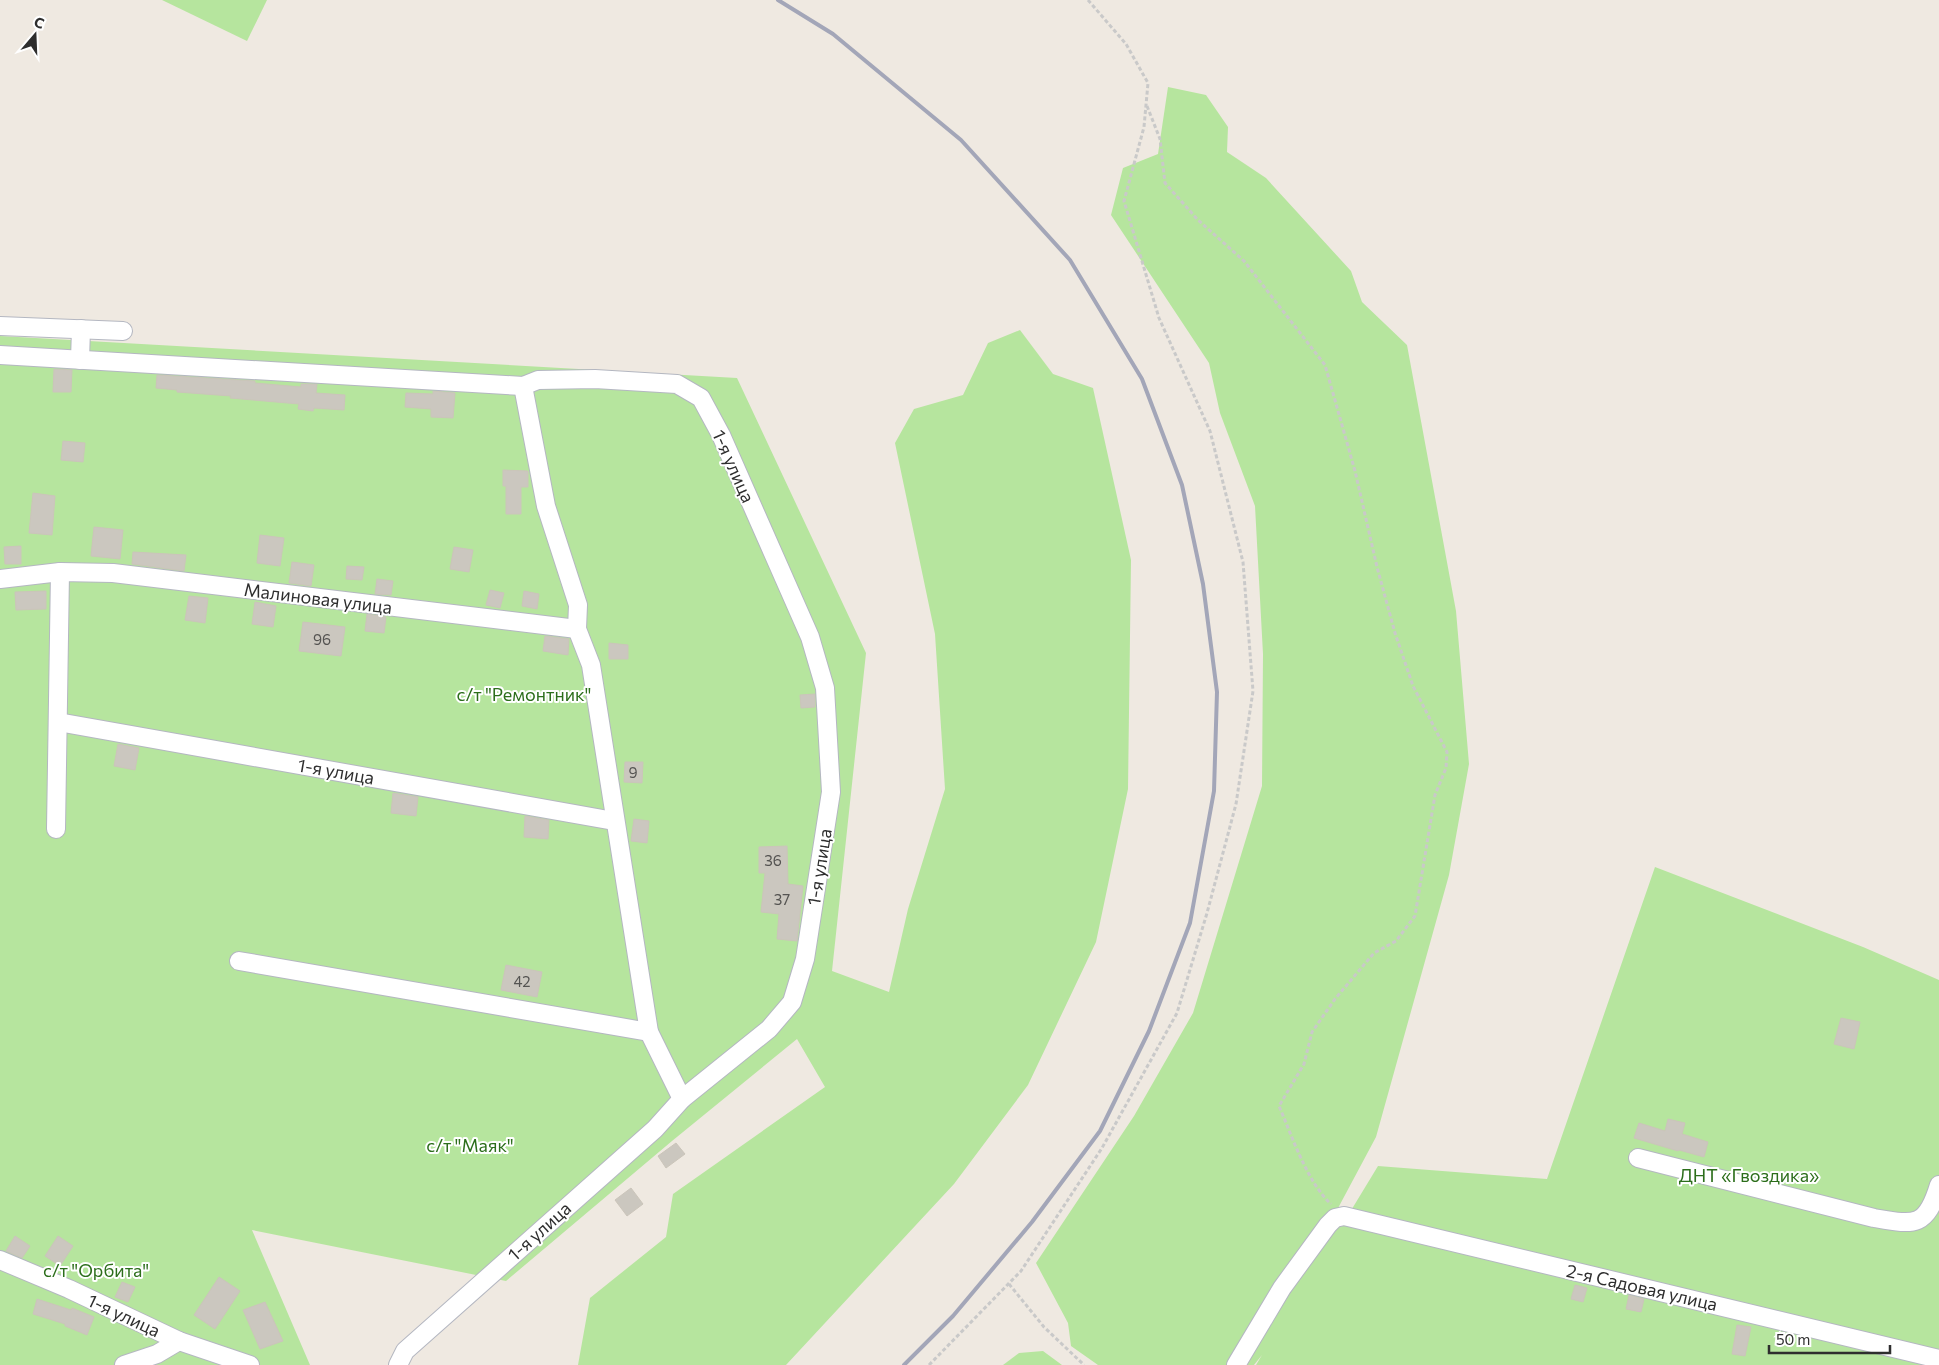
<svg xmlns="http://www.w3.org/2000/svg" width="1939" height="1365" viewBox="0 0 1939 1365" font-family="Commissioner,sans-serif">
<rect width="100%" height="100%" fill="#efe9e1"/>
<!-- green -->
<g fill="#b6e59e">
<path d="M162,0H267L247,41Z"/>
<path d="M1168,87L1206,95L1228,127L1227,152L1266,178L1351,271L1362,302L1407,345L1456,611L1469,764L1449,875L1376,1137L1337,1210L1344,1222L1378,1166L1547,1179L1655,867L1863,947L1939,980V1365H1256L1262,1355L1254,1365H1098L1071,1346L1068,1323L1036,1263L1134,1116L1193,1013L1262,786L1263,654L1255,506L1220,413L1209,363L1111,215L1123,168L1158,154Z"/>
<path d="M1020,330L1053,374L1093,388L1131,560L1128,789L1096,942L1028,1085L954,1184L786,1365H578L590,1298L666,1237L673,1194L825,1087L797,1039L672,1141L506,1281L252,1230L310,1365H0V336L737,378L866,653L832,971L889,992L908,909L945,789L935,634L895,443L914,409L963,395L988,343Z"/>
<path d="M1043,1351L1062,1365H1003L1019,1353Z"/>
</g>
<!-- building -->
<g fill="#cbc7bf" stroke="#cbc5ba">
<path d="M54,369L72,370L71,392H53Z"/>
<path d="M157,375L255,381V383L301,387V384H317L316,393L345,395L344,410L314,408L313,411L298,409L299,404L230,398L231,396L177,392V390L156,388Z"/>
<path d="M433,391L455,393L453,418L431,417V409L405,407L406,393L433,394Z"/>
<path d="M63,441L85,443L83,462L61,460Z"/>
<path d="M503,470L528,471V487H521V514H506V486H503Z"/>
<path d="M33,493L55,496L52,535L29,533Z"/>
<path d="M94,527L123,530L120,559L91,556Z"/>
<path d="M260,535L284,538L280,566L257,563Z"/>
<path d="M21,546V564H5L4,547Z"/>
<path d="M454,547L473,550L469,572L450,569Z"/>
<path d="M133,552L186,555L184,571L132,564Z"/>
<path d="M292,562L314,565L311,586L289,583Z"/>
<path d="M347,566L364,567L362,580L346,579Z"/>
<path d="M377,579L393,581L391,595L375,594Z"/>
<path d="M490,590L504,593L500,608L486,605Z"/>
<path d="M46,591V609L16,610L15,592Z"/>
<path d="M524,591L539,594L537,609L522,606Z"/>
<path d="M189,596L208,598L205,623L185,620Z"/>
<path d="M255,602L276,606L273,627L252,624Z"/>
<path d="M367,614L386,617L384,633L365,631Z"/>
<path d="M303,622L345,627L341,656L299,651Z"/>
<path d="M545,636L569,639L568,655L543,651Z"/>
<path d="M609,643L628,645V659H609Z"/>
<path d="M815,694V707L801,708L800,695Z"/>
<path d="M118,744L139,748L135,770L114,766Z"/>
<path d="M625,762H643L642,783L624,782Z"/>
<path d="M393,793L418,797L416,816L391,813Z"/>
<path d="M525,816L549,820L548,839L524,837Z"/>
<path d="M634,819L649,821L647,843L631,841Z"/>
<path d="M787,846L788,884L803,886L797,941L777,939L779,914L761,912L765,873H759V847Z"/>
<path d="M506,965L542,972L537,997L501,990Z"/>
<path d="M1841,1018L1860,1022L1854,1049L1834,1044Z"/>
<path d="M1668,1119L1685,1123L1682,1134L1708,1142L1704,1157L1679,1150L1678,1151L1634,1138L1639,1123L1665,1131Z"/>
<path d="M676,1143L685,1154L666,1168L658,1156Z"/>
<path d="M631,1188L643,1204L627,1216L615,1200Z"/>
<path d="M15,1236L30,1246L22,1258L6,1251Z"/>
<path d="M58,1236L73,1246L60,1266L45,1256Z"/>
<path d="M219,1277L240,1291L215,1329L194,1315Z"/>
<path d="M122,1282L135,1287L128,1302L115,1297Z"/>
<path d="M1575,1285L1587,1288L1583,1302L1571,1299Z"/>
<path d="M1629,1295L1644,1299L1641,1312L1626,1309Z"/>
<path d="M37,1299L71,1310L72,1308L94,1317L87,1335L65,1326V1324L33,1314Z"/>
<path d="M265,1302L283,1341L260,1349L243,1310Z"/>
<path d="M1737,1325L1751,1327L1745,1356L1732,1354Z"/>
</g>
<g fill="none" stroke-linecap="round" stroke-linejoin="round">
<!-- minor casing -->
<g stroke="#b4b7c1" stroke-width="20">
<g id="minor">
<path d="M0,326L123,331"/>
<path d="M0,355L523,386L538,380L595,379L677,384L701,398L721,435L810,637L825,688L831,792L805,959L792,1002L769,1029L682,1099L655,1129L405,1351L398,1365"/>
<path d="M80,360L81,329"/>
<path d="M523,386L546,506L578,605L577,629L591,665L649,1032L682,1099"/>
<path d="M0,579L60,572L113,573L577,629"/>
<path d="M58,722L614,821"/>
<path d="M56,829L60,572"/>
<path d="M239,961L649,1032"/>
<path d="M1638,1158L1874,1218C1915,1225 1926,1228 1939,1185"/>
<path d="M0,1260L69,1289L179,1341L250,1365"/>
<path d="M124,1365L157,1354L179,1341"/>
<path d="M1236,1365L1282,1288L1328,1225L1335,1218L1344,1216L1939,1359"/>
</g>
</g>
<!-- path -->
<g stroke="#c9c9c9" stroke-width="3" stroke-dasharray="4 2.5" stroke-linecap="butt">
<path d="M1147,106L1160,139L1165,183L1198,220L1244,261L1325,365L1355,471L1377,567L1395,633L1413,686L1447,752L1446,768L1435,795L1415,916L1396,941L1374,953L1335,999L1312,1032L1304,1064L1279,1106C1292,1136 1307,1182 1331,1204"/>
<path d="M1009,1284L1044,1327L1084,1365"/>
<path d="M929,1365L1021,1271L1102,1148L1177,1013L1207,913L1236,804L1253,691L1243,562L1210,431L1159,318L1124,201L1144,127L1148,83L1126,44L1088,0"/>
</g>
<!-- minor -->
<use href="#minor" stroke="#fff" stroke-width="18"/>
<!-- rail -->
<path stroke="#a3a6b8" stroke-width="4" d="M778,0L833,34L961,140L1070,260L1142,379L1182,485L1203,584L1217,692L1214,791L1190,923L1149,1031L1100,1131L1032,1222L953,1316L904,1365"/>
</g>
<g text-anchor="middle" dominant-baseline="central" stroke-width="4" stroke-linejoin="round" paint-order="stroke">
<!-- number labels -->
<g font-size="15" fill="#555452">
<text x="322" y="639">96</text>
<text x="633" y="772">9</text>
<text x="773" y="860">36</text>
<text x="782" y="899">37</text>
<text x="522" y="981">42</text>
</g>
<!-- street labels -->
<g font-size="18" fill="#2e2e2e" stroke="#fff">
<text transform="translate(734 466) rotate(66)">1-я улица</text>
<text transform="translate(318 598) rotate(7)">Малиновая улица</text>
<text transform="translate(336 771) rotate(10)">1-я улица</text>
<text transform="translate(819 867) rotate(-81)">1-я улица</text>
<text transform="translate(539 1231) rotate(-42)">1-я улица</text>
<text transform="translate(1642 1287) rotate(13)">2-я Садовая улица</text>
<text transform="translate(124 1315) rotate(25)">1-я улица</text>
</g>
<!-- park labels -->
<g font-size="18" fill="#2c6e1b" stroke="#fff">
<text x="524" y="694">с/т "Ремонтник"</text>
<text x="470" y="1145">с/т "Маяк"</text>
<text x="1749" y="1175">ДНТ «Гвоздика»</text>
<text x="96" y="1270">с/т "Орбита"</text>
</g>
</g>
<!-- north arrow -->
<g transform="translate(35 35) rotate(19)" stroke="#ffffff" stroke-width="4" paint-order="stroke">
<path d="M0-4L9 19L0 12L-9 19Z" fill="#2e2e2e"/>
<text y="-8" font-size="14" font-weight="bold" text-anchor="middle" fill="#2e2e2e">С</text>
</g>
<!-- scale -->
<path d="M1769 1345v8h121v-8" fill="none" stroke="#2e2e2e" stroke-width="2.5"/>
<text x="1776" y="1345" font-size="15" fill="#2e2e2e" stroke="#ffffff" stroke-width="4" paint-order="stroke">50 m</text>
</svg>
